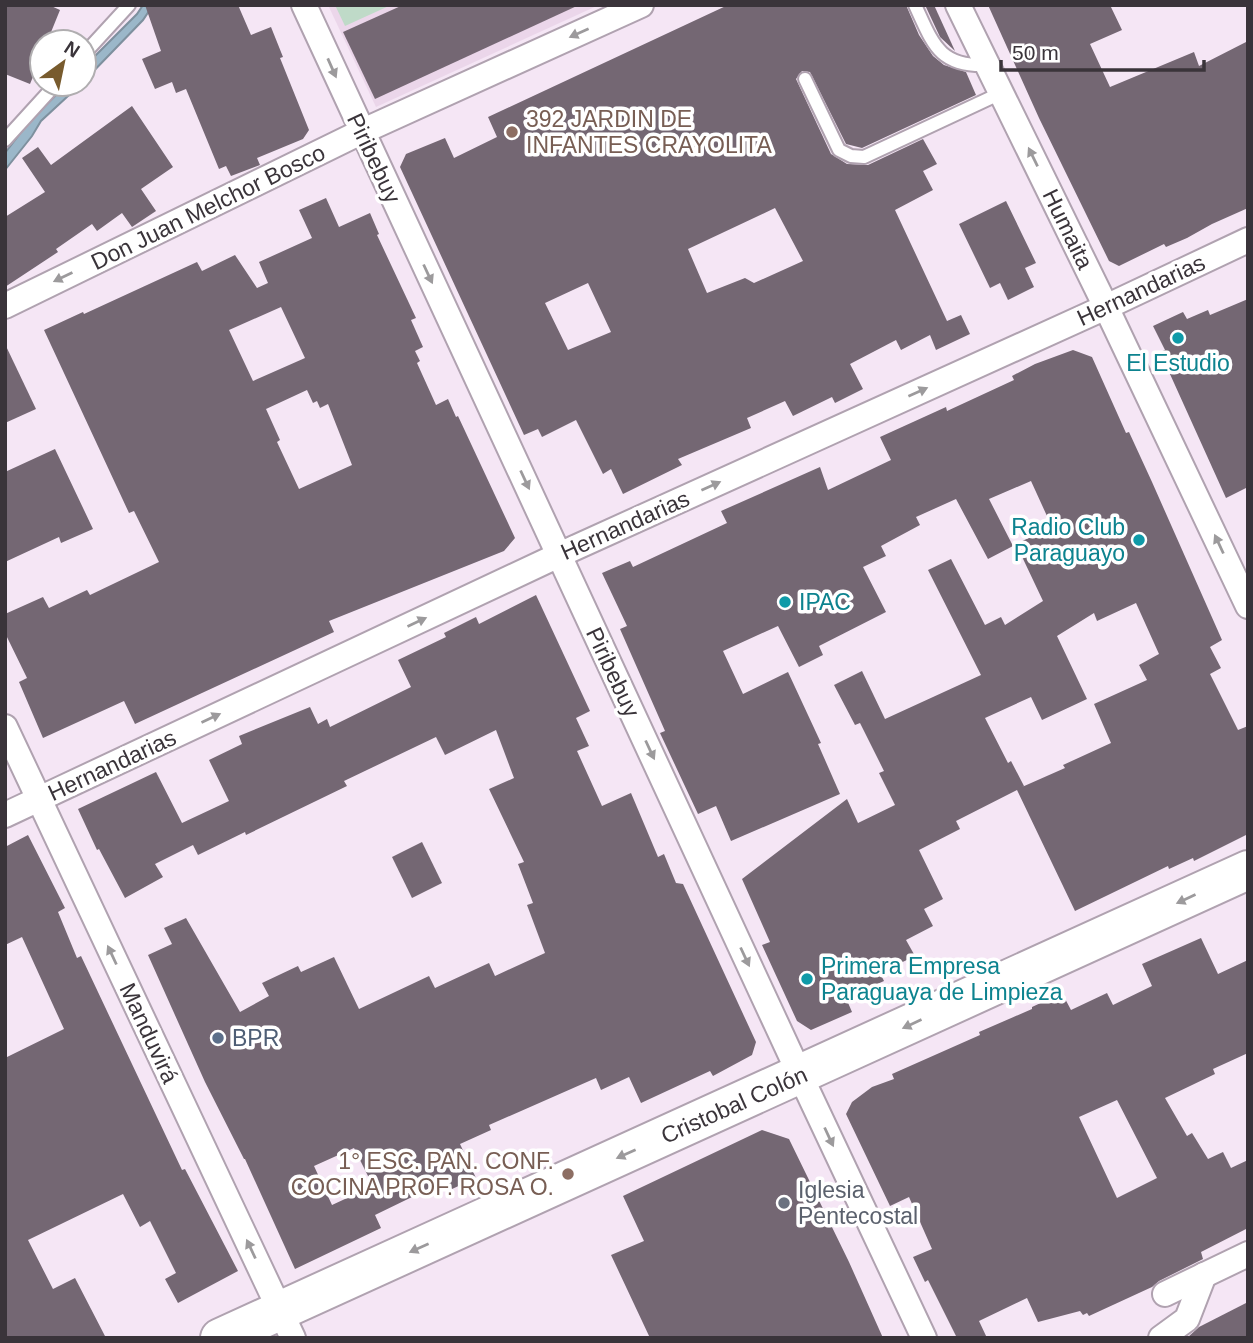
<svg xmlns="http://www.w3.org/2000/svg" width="1253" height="1343" viewBox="0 0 1253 1343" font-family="Helvetica,sans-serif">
<rect width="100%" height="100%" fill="#f5e6f5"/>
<!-- built -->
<path fill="#ebd6ea" d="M328,5H599L376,107Z"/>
<!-- green -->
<path fill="#bfdac8" d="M335,5H391L345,26Z"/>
<!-- water -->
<g fill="#9bb7c9" stroke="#7e909e" stroke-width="2">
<path d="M143,5H153L143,20L84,81V67L137,14Z"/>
<path d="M67,84H81L41,121L32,136L5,170V153L29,122Z"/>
</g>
<!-- building -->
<g fill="#746773" fill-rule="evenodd">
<path d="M5,5H49L60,10L47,42H42V55L30,84L5,74Z"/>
<path d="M145,5H238L251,35L271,27L283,57L280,58L309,130L303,139L257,158L260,165L231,176L226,166L219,169L186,89L176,93L172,82L155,89L142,59L161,51Z"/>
<path d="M403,5H579L375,99L343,32Z"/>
<path d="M728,5H906L919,35L933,56L944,65L966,72L976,95L862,148L846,144L810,72L802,71L796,79L831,154L847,164L868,165L923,139L937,164L923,171L933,190L895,210L947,321L961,315L970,334L936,350L930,335L901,350L896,340L850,364L863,389L835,403L832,397L793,416L785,401L747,418L751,428L678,459L682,465L623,494L611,469L603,474L576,420L542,437L538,429L524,435L400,167L406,154L445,138L454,158L497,137L488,117ZM775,208L803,261L754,283L745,278L707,293L688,249ZM588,283L611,332L568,350L545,303Z"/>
<path d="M925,5H934L955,51L940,37Z"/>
<path d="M988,5H1110L1122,30L1090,44L1110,87L1194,52L1199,66L1248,41V208L1212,224L1187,238L1166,247L1164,244L1119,266L1109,261L1039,118Z"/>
<path d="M132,106L173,167L141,189L156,211L132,227L122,213L97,231L92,224L56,249L58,252L5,287V217L45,192L22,158L38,147L51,165Z"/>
<path d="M326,198L339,227L370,213L379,234L377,235L416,318L411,320L423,347L415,351L420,361L417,363L436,405L448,399L456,417L458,416L515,538L504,551L329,621L334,632L135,724L124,701L43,738L19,682L27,678L5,633V614L43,597L49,608L87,590L90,595L159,562L134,511L129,513L44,330L83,312L84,314L197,262L202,271L235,255L257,288L268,283L259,262L312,238L299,210ZM281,307L305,358L253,381L229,330ZM307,390L313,403L317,401L320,408L328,404L352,465L299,489L277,442L280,440L266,409Z"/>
<path d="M1006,201L1036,263L1025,268L1034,287L1008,300L1000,283L990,288L959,224Z"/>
<path d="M1248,299V487L1226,498L1160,352L1165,350L1153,326L1183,312L1187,319L1208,310L1210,315Z"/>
<path d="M5,344L36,409L5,423Z"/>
<path d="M1073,350L1092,357L1126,433L1129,432L1152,482L1222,640L1210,647L1221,668L1210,674L1238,730L1248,726V834L1194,861L1193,858L1169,869L1168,866L1075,911L1017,790L956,821L960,829L919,850L943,899L924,909L933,926L906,940L915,956L880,973L884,981L846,998L852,1012L811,1030L797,1021L762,945L770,942L742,879L847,799L858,823L895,805L879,773L884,771L860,723L855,725L834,685L862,671L885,719L981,675L928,570L951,559L985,625L1001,617L1005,625L1043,601L1016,544L1052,527L1031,481L989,499L1013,546L988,559L956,499L916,517L920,525L881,546L886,556L863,567L886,612L819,646L823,655L799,667L778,626L723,651L743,694L788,672L821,743L818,744L840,794L731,841L716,806L698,814L660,733L665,731L620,629L627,626L602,573L630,561L633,567L727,523L721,511L820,467L828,490L891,460L880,437L946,407L947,411L1014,380L1012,376L1035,364ZM1136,603L1159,654L1139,665L1147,680L1094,704L1111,743L1063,765L1065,768L1022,787L1024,786L1011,761L1008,763L985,718L1031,697L1042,720L1087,699L1057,636L1094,613L1097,621Z"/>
<path d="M55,449L93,529L61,543L59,537L5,562V472Z"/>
<path d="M536,595L590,711L576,718L589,746L577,751L602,806L631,793L658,857L664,854L676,883L683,884L756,1042L752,1055L713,1076L710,1071L641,1103L629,1077L601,1090L596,1078L489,1125L491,1130L460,1144L476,1178L452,1189L447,1180L375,1215L381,1228L295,1269L245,1159H244L205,1082L148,955L172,944L164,928L186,918L240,1012L269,996L262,983L298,966L301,972L334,957L359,1009L429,976L435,988L489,963L495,976L545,953L527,905L533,903L518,864L524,862L489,789L514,778L496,730L445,755L436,737L344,781L347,786L246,835L245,832L198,855L193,845L155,864L163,877L125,898L99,849L97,850L78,809L156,772L182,823L229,801L209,760L242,744L239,736L310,707L318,724L327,719L330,727L411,687L398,660L446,637L444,633L476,617L479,624ZM354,1148L373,1186L332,1205L314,1166Z"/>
<path d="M28,835L65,908L58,912L77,958L81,956L182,1170L185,1169L238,1271L178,1303L165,1279L176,1273L150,1221L140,1227L123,1194L28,1240L53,1289L75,1278L106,1338H5V1058L64,1029L22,937L5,945V847Z"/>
<path d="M422,842L442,883L412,898L392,857Z"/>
<path d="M1201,938L1218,974L1248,960V1053L1213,1069L1215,1074L1165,1098L1187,1136L1192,1133L1208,1159L1223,1152L1231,1168L1248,1160V1228L1201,1252L1203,1259L1159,1281L1152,1287L1089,1316L1087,1313L1083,1315L1080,1311L1038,1322L1027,1298L979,1321L987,1338H957L928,1280L925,1282L913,1257L932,1249L909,1197L890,1206L846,1114L852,1102L872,1087L894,1079L892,1074L980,1035L979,1032L1032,1009V1007L1062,993L1071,1010L1107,993L1113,1005L1152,986L1142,964ZM1117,1100L1157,1178L1117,1198L1079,1117Z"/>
<path d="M762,1130L789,1139L849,1262L883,1338H650L611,1255L644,1241L623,1196Z"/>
<path d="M1248,1302V1338H1187L1199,1327Z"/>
</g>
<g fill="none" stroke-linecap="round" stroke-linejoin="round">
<!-- lane casing -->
<g stroke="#b0a2b0" stroke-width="16">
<g id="lane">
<path d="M915,5C933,44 939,67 987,65"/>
<path d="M84,54L129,5"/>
<path d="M805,79L839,150L851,156L864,157L1001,93"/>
<path d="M5,140L56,84"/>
</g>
</g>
<!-- street casing -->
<g stroke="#b0a2b0" stroke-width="28">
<g id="street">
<path d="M304,5L800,1075L924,1338"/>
<path d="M958,5L1106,307L1248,606"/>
<path d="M5,306L361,132L641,5"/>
<path d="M5,727L293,1338"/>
<path d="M5,815L559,555L1106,307L1248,240"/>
<path d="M1165,1294L1248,1254"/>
<path d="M1161,1338L1187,1319L1204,1275"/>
</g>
</g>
<!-- primary casing -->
<g stroke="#b0a2b0" stroke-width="42">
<path id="primary" d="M220,1338L1248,870"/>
</g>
<!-- lane -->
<use href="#lane" stroke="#fff" stroke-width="12"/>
<!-- street -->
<use href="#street" stroke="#fff" stroke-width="24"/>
<!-- primary -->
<use href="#primary" stroke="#fff" stroke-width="38"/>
</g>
<!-- one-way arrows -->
<defs><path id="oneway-solid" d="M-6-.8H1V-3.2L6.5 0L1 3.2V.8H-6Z" transform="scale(1.75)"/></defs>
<g fill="#9c9a9c">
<use href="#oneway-solid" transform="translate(579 33) rotate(156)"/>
<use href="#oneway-solid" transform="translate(332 68) rotate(66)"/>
<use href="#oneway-solid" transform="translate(1033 157) rotate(-116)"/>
<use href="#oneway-solid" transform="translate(428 274) rotate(65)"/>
<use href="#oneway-solid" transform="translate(63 277) rotate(154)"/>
<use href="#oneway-solid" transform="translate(918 392) rotate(-24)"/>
<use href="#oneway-solid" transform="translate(525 480) rotate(65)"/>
<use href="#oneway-solid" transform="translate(711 486) rotate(-24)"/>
<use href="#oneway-solid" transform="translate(1219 544) rotate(-115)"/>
<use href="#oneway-solid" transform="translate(417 622) rotate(-25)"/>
<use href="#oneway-solid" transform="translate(211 718) rotate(-25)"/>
<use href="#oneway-solid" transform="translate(650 750) rotate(65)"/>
<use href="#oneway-solid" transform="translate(1186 899) rotate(155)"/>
<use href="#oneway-solid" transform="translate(112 955) rotate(-115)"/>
<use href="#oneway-solid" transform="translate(745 957) rotate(65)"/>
<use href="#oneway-solid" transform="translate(912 1024) rotate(155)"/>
<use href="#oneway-solid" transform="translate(829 1137) rotate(65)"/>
<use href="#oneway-solid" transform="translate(626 1154) rotate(156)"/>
<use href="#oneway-solid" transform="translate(419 1248) rotate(156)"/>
<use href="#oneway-solid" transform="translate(251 1249) rotate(-115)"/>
</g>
<!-- markers -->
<g fill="#8d6e63" stroke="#fff" stroke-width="2.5">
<circle cx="512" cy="132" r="7"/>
<circle cx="568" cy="1174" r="7"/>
</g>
<g fill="#0f9aa8" stroke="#fff" stroke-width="2.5">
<circle cx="1178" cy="338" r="7"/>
<circle cx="1139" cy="540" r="7"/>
<circle cx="785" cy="602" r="7"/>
<circle cx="807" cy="979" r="7"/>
</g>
<circle fill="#5c6f8a" stroke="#fff" stroke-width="2.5" cx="218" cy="1038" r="7"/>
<circle fill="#6b7280" stroke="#fff" stroke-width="2.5" cx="784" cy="1203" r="7"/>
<g text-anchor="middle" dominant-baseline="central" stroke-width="7" stroke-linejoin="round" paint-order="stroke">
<!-- education labels -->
<g font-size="23" fill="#785e54" stroke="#fff" text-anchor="start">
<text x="526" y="119">392 JARDIN DE<tspan x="526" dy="26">INFANTES CRAYOLITA</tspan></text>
<text x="554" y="1161" text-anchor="end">1° ESC. PAN. CONF.<tspan x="554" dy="26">COCINA PROF. ROSA O.</tspan></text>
</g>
<!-- street labels -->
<g font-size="23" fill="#3a343a" stroke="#fff">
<text transform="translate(374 158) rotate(65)">Piribebuy</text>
<text transform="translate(208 207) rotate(-26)">Don Juan Melchor Bosco</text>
<text transform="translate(1068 229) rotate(64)">Humaita</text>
<text transform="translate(1141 290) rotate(-25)">Hernandarias</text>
<text transform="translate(625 525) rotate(-24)">Hernandarias</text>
<text transform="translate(613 672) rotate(65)">Piribebuy</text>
<text transform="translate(112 765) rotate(-25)">Hernandarias</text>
<text transform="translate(149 1033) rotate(65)">Manduvirá</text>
<text transform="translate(734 1105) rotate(-24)">Cristobal Colón</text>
</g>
<!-- culture labels -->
<g font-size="23" fill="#0d838f" stroke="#fff" text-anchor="start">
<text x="1178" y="363" text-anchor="middle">El Estudio</text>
<text x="1125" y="527" text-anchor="end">Radio Club<tspan x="1125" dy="26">Paraguayo</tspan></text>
<text x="799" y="602">IPAC</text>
<text x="821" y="966">Primera Empresa<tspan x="821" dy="26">Paraguaya de Limpieza</tspan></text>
</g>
<!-- service labels -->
<g font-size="23" fill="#4e5e75" stroke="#fff" text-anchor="start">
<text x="232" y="1038">BPR</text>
</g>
<!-- worship labels -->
<g font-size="23" fill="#5b616d" stroke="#fff" text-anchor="start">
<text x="798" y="1190">Iglesia<tspan x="798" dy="26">Pentecostal</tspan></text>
</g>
</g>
<!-- border -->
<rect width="1253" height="1343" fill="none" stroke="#3a343a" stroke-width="14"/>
<!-- north arrow -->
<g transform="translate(63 63) rotate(33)"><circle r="33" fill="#ffffff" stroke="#b0aeb0" stroke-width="2"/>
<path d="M0-5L12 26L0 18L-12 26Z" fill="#785b2e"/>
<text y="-10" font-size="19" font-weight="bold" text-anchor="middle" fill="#3a343a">N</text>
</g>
<!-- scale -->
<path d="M1001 60v10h203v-10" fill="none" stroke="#3a343a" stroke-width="3.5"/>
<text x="1012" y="60" font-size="21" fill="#3a343a" stroke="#ffffff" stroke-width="5" paint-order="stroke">50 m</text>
</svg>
